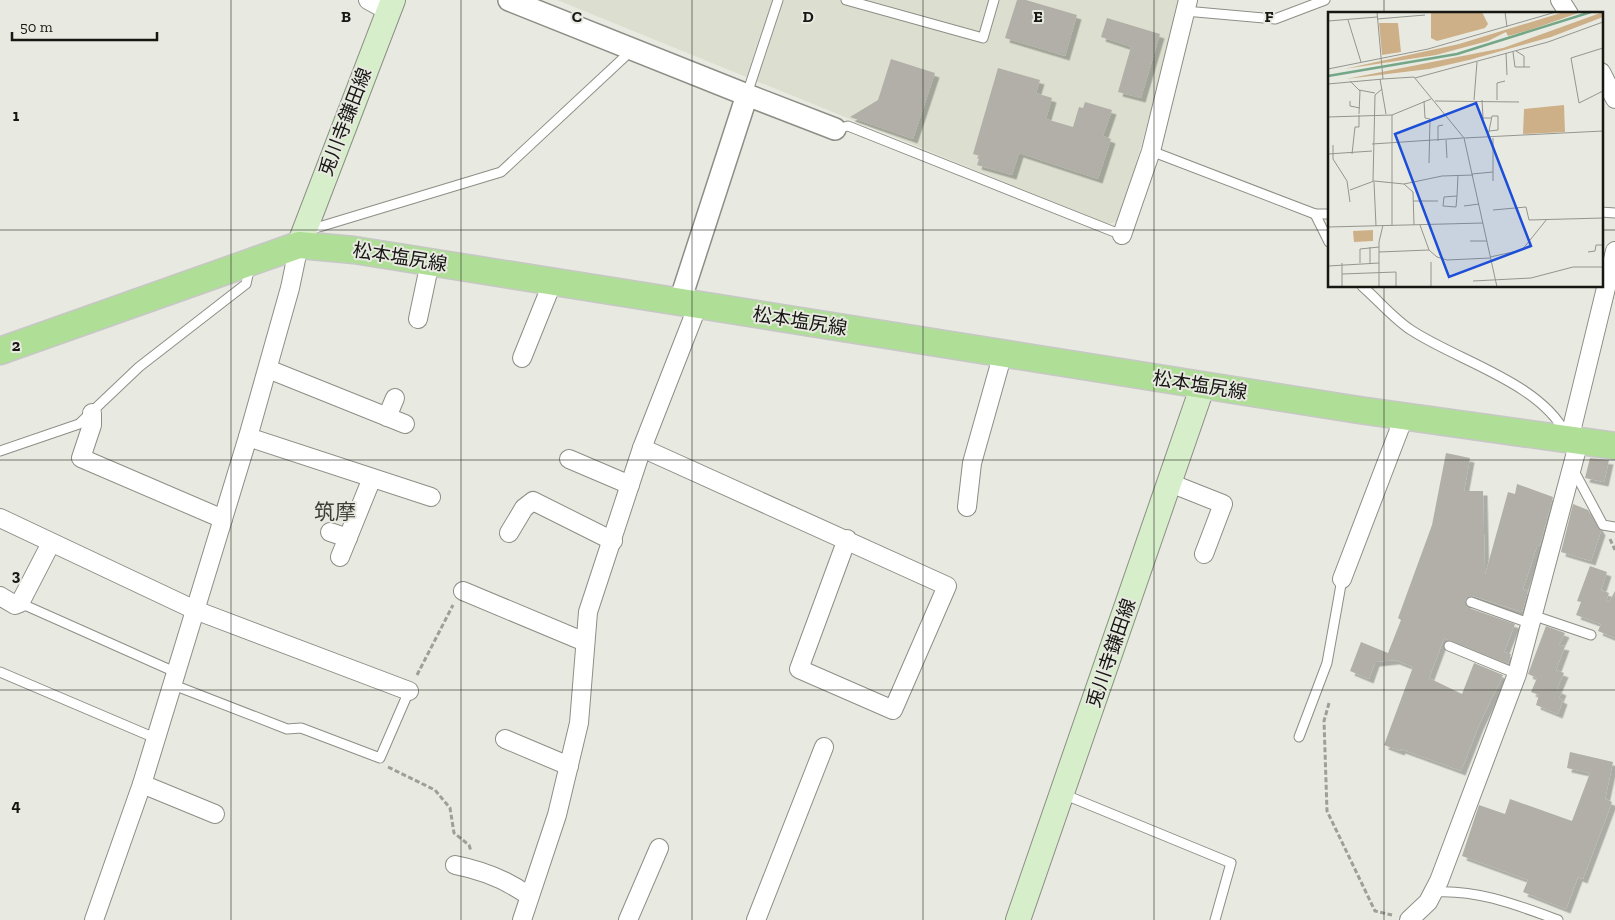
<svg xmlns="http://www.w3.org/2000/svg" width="1615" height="920" viewBox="0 0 1615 920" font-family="'Zilla Slab','Noto Sans JP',serif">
<defs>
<filter id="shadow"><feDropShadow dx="4.5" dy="4.5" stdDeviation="0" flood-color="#0004"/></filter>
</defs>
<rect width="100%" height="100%" fill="#e8eae1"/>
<!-- built -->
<path fill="#dcdfcf" d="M557,0H1182L1120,221L1108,224Z"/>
<!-- building -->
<g fill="#b1afa7" filter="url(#shadow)">
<path d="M1017,0H1026L1077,15L1065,56L1005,38Z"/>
<path d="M1107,18L1160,34L1141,98L1118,92L1131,47L1101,37Z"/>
<path d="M891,59L935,73L913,139L850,117L878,100Z"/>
<path d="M998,68L1040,80L1036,93L1052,98L1046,119L1073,127L1079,107L1083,108L1085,102L1112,110L1103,136L1111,139L1098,179L1019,153L1012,175L977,165L980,156L973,154Z"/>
<path d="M1446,453L1470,458L1464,491H1483L1485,575L1508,492L1515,494L1517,484L1553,497L1540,545L1537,546L1523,589L1528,591L1522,612L1473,596L1467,597L1465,600L1469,608L1515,624L1504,652L1511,654L1508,664L1444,638L1429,678L1462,694L1474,663L1503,675L1479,725L1461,771L1401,749L1400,751L1384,745L1413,667L1395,660L1375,662L1369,679L1350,671L1361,642L1388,653L1401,620L1398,618L1432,525Z"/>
<path d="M1590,458L1609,460L1604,482L1585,478Z"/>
<path d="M1573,504L1588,510L1601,531L1591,561L1561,552Z"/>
<path d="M1590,566L1607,572L1601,590L1609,593L1606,601L1609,602L1615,591V638L1598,631L1601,624L1576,615L1581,602L1577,601Z"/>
<path d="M1546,626L1565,633L1559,645L1565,646L1556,670L1564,673L1557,689L1562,691L1559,698L1563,700L1558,714L1536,705L1539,695L1531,692L1537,678L1528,674Z"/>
<path d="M1570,752L1613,762L1605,799L1612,802L1583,879L1578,877L1566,909L1523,892L1528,880L1462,856L1479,805L1505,814L1510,799L1572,821L1590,773L1567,768Z"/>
</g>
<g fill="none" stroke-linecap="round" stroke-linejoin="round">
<!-- service casing -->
<g stroke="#8d8e86" stroke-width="11">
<g id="service">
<path d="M846,0L983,38L994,0"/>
<path d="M1185,11L1275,19L1325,0"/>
<path d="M747,94L778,0"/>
<path d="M836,129L848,126L1122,235"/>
<path d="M1151,151L1315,214L1329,242"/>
<path d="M1601,212L1615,213"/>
<path d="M1315,214H1329"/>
<path d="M309,230L501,172L632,50"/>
<path d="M1362,286C1378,300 1394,319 1411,330C1458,361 1539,382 1566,434"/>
<path d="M0,451L79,424L139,367L246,284L250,266"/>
<path d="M1573,469L1603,525L1615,527"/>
<path d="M1471,602L1529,623"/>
<path d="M20,603L175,672"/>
<path d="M1532,615L1591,635"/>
<path d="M1449,646L1517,674"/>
<path d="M0,672L155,738"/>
<path d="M171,684L287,729L301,728L380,758L409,691"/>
<path d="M1299,737L1327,663L1342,579"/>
<path d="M1063,794L1231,863L1215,920"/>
<path d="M1433,892C1477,889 1517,905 1558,920"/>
</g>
</g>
<!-- minor casing -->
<g stroke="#8d8e86" stroke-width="20">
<g id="minor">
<path d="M368,0L388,11"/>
<path d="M1560,0L1569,14"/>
<path d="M1601,72L1615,99"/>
<path d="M1122,235L1151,151L1188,0"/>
<path d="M418,319L430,262"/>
<path d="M522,358L553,281"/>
<path d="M268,369L405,424"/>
<path d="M92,413V425L81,458L223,519"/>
<path d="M387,417L395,398"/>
<path d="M248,437L431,497"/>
<path d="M1569,440L1615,251"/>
<path d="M642,448L947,586L893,710L799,669L847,539"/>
<path d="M569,459L630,485"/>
<path d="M1170,483L1223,504L1204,554"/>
<path d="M967,507L972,463L1003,353"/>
<path d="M0,518L195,610L409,691"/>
<path d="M330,532L348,538"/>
<path d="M509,533L524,508L533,501L613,541"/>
<path d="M340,557L372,478"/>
<path d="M1342,579L1404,417"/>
<path d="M463,591L585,642"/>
<path d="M0,596L15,605L20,603L51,543"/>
<path d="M505,739L569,766"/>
<path d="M142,784L215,814"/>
<path d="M455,865C481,870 507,880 529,896"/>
<path d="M94,920L142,784L248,437L290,288L299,245"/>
<path d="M522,920L557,815L579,723L588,612L642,448L698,305"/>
<path d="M628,920L659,848"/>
<path d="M756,920L824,747"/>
<path d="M1409,920L1428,902L1439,881L1517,674L1579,441"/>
</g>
</g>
<!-- tertiary casing -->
<g stroke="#8d8e86" stroke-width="24">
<g id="tertiary">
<path d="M509,0L747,95"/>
<path d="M680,301L747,95L835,129"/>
</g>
</g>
<!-- secondary casing -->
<g stroke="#8d8e86" stroke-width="26">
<g id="secondary">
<path d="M299,245L393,0"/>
<path d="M1018,920L1203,385"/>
</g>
</g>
<!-- primary casing -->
<g stroke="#c7c7c6" stroke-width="29">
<path id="primary" d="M0,351L299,245L354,250L1359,410L1615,446"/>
</g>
<!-- path -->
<g stroke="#9e9f98" stroke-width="3" stroke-dasharray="5 2.5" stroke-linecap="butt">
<path d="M1610,539L1615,550"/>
<path d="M417,675L453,605"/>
<path d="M1329,703L1324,721L1327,811L1375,911L1392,915"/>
<path d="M388,767L435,790L450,808L454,833L469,845L471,851"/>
</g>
<!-- service -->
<use href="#service" stroke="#fff" stroke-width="9"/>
<!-- minor -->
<use href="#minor" stroke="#fff" stroke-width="18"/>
<!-- tertiary -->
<use href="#tertiary" stroke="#fff" stroke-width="21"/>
<!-- secondary -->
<use href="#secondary" stroke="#d7eeca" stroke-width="24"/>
<!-- primary -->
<use href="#primary" stroke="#afde96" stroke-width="26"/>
</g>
<!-- grid -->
<path fill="none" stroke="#161613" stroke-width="1" stroke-opacity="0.55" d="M231,0V920M461,0V920M692,0V920M923,0V920M1154,0V920M1384,0V14M0,230H1329M1601,230H1615M1384,286V920M0,460H1615M0,690H1615"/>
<g text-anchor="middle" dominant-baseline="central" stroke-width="4" stroke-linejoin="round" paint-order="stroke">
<!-- street labels -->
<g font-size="19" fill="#161613" stroke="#e8eae1">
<text transform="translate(345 122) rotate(-69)">兎川寺鎌田線</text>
<text transform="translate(400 257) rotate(9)">松本塩尻線</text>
<text transform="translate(800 321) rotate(9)">松本塩尻線</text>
<text transform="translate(1200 385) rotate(9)">松本塩尻線</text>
<text transform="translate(1111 653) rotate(-71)">兎川寺鎌田線</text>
</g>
<!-- quarter labels -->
<g font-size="21" fill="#3c3d36" stroke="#e8eae1">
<text x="335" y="511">筑摩</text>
</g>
</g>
<!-- overview -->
<g transform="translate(1328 12)">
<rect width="275" height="275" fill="#e8eae1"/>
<path d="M103,0H154L160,12L157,16L109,29L103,26ZM236,0H253L202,18L180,24L178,20L160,29L108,43L16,57L131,32ZM275,0V5L223,25L141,48L101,57L18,67L175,36ZM51,11H70L73,40L54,43ZM236,93L237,120L195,122L196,97ZM45,218V229L26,230L25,219Z" fill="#ceb088"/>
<path fill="none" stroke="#74a788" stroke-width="2.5" d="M0,64L129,42L263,0"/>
<path fill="none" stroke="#94958f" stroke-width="1" d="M49,0L55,67L86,65L136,126L169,275M177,0L179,15M49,7L97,3M20,8L33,50M0,9L49,5M275,36L243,46L251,91L275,79M188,39L196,44V55M185,40L187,55H202M178,41L179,63M0,57L100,37L228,0M87,66L220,30L275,10M52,67L58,102M22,69L32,79L31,102M0,72L55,67M31,78L47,81M146,88L149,50M154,88L155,106H163M169,88V71L177,69M22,89V94L32,96M96,89L97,106L102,107L101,151M107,89L191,90M64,103V213M0,105L64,103L103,87M160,124L164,104H170V118L161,119M136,126L275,119M118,128L119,146M110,129V114L115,113M44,132L135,126M5,133V147L19,169L22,190M0,142L44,139M24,142L27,115H31V103M165,160V126M144,162L165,160V169M45,169L47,83L54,77M46,170L48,214M76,172L114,164L145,163M22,178L46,169L76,172L85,180L86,213M129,184L116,185L115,194L128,195L129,184L130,163M85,189H110M136,194L151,192M165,198L198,195L201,208L275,206M92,213L101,238L109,245L119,248L162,246M0,215L155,211M142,229H159M51,240L101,238M260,240L267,239L268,233H275M162,245L194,238L219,207M32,251V237L51,235M42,251V235M0,254L51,251M14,262L68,260V275M145,269L203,266L245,255H275M14,274V251M14,275H62M51,275V230L55,213M103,275V250"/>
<path fill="#1d4ed8" fill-opacity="0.15" stroke="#1d4ed8" stroke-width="2.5" d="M148,91L203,234L121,265L67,122Z"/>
<rect width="275" height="275" fill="none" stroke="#161613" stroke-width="2.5"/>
</g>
<g font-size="16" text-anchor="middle" font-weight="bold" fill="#161613" stroke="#e8eae1" stroke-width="4" stroke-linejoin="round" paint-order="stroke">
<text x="346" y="22">B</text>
<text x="577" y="22">C</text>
<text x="808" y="22">D</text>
<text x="1038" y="22">E</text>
<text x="1269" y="22">F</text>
<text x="16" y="121">1</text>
<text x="16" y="351">2</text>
<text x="16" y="581">3</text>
<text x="16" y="811">4</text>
</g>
<!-- scale -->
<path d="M12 32v8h145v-8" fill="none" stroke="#161613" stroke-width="2.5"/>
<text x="20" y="32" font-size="15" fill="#161613" stroke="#e8eae1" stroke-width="4" paint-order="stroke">50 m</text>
</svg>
